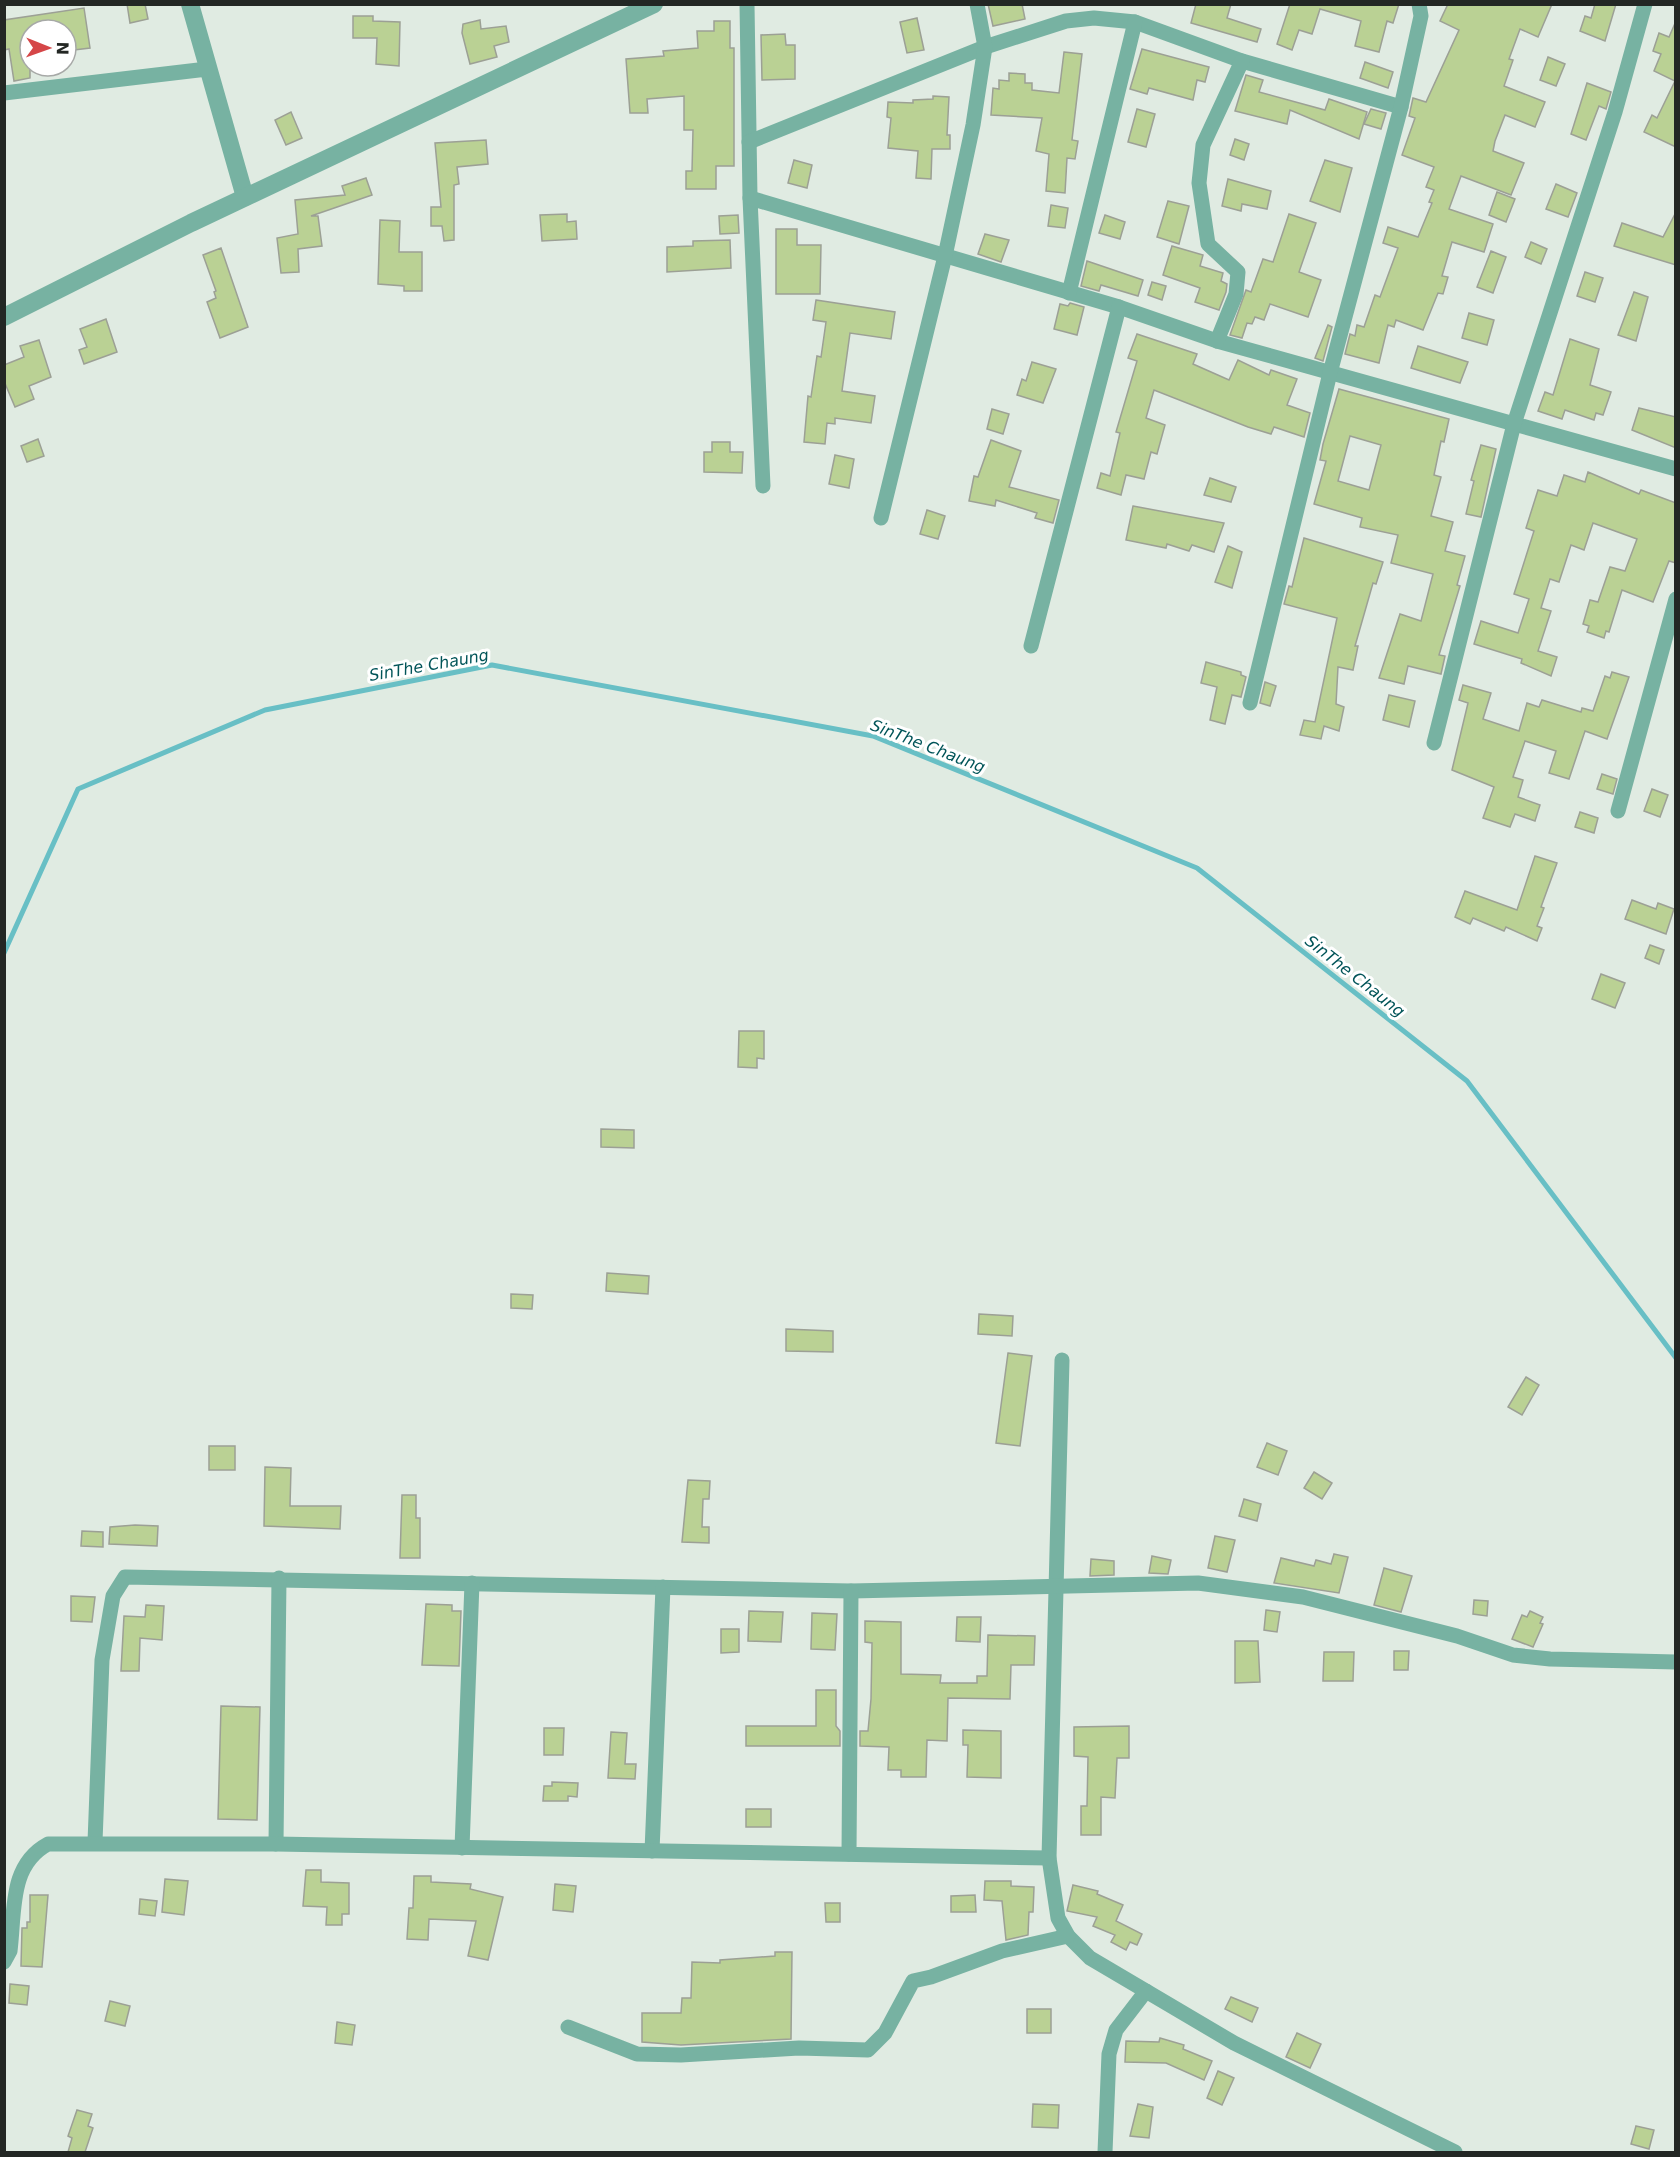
<svg xmlns="http://www.w3.org/2000/svg" width="1680" height="2157" viewBox="0 0 1680 2157" font-family="'DejaVu Sans',sans-serif">
<rect width="100%" height="100%" fill="#e0ebe2"/>
<g fill="none" stroke-linecap="round" stroke-linejoin="round">
<!-- stream -->
<path stroke="#68bfc5" stroke-width="5" d="M4,953L78,789L265,710L492,665L873,736L1197,868L1467,1081L1676,1358"/>
</g>
<!-- building -->
<g fill="#bad194" stroke="#9ca095" stroke-width="1.5" fill-rule="evenodd">
<path d="M127,4H145L148,19L130,23Z"/>
<path d="M988,4H1022L1025,19L993,26Z"/>
<path d="M1196,4H1231L1227,18L1261,29L1257,42L1191,23Z"/>
<path d="M1290,4H1399L1393,23L1387,21L1379,52L1355,46L1361,21L1320,9L1312,34L1299,30L1292,50L1277,44Z"/>
<path d="M1448,4H1552L1538,37L1520,29L1509,59L1513,60L1504,86L1545,102L1535,127L1505,115L1495,141L1493,151L1524,163L1511,195L1461,176L1449,209L1493,224L1484,252L1452,242L1442,276L1448,277L1443,294L1438,293L1423,330L1396,320L1394,327L1388,325L1379,363L1345,354L1350,334L1355,336L1357,325L1364,327L1375,295L1380,297L1398,248L1383,243L1388,227L1418,237L1432,203L1429,202L1434,190L1426,187L1434,167L1402,155L1415,118L1409,116L1413,98L1426,102L1459,30L1440,21Z"/>
<path d="M1595,4H1616L1605,41L1580,31L1585,16L1591,18Z"/>
<path d="M84,8L90,48L66,51V30H30V78L14,81L9,49L4,50V20Z"/>
<path d="M353,16H373V21L400,22L399,66L376,64L377,38H353Z"/>
<path d="M917,18L924,50L907,53L900,22Z"/>
<path d="M480,20L481,29L506,26L509,42L494,46L497,57L470,64L462,33L463,24Z"/>
<path d="M714,21H730V48H734V166H716V189H686V171H692L693,130H684V96L647,99L648,113H630L626,59L664,56L663,51L698,48L697,31H714Z"/>
<path d="M1676,21V147L1644,132L1652,115L1657,118L1675,81L1654,71L1661,54L1653,51L1659,33L1669,37Z"/>
<path d="M785,34L786,45H795V79L762,80L761,35Z"/>
<path d="M1142,49L1209,67L1205,82L1197,80L1193,100L1149,88L1147,94L1130,89Z"/>
<path d="M1064,52L1082,54L1072,140L1078,141L1075,159L1067,158L1065,193L1046,191L1049,154L1036,151L1042,118L991,115L993,88L999,89V80L1009,81V73L1025,74V83H1032V90L1059,93Z"/>
<path d="M1548,57L1565,64L1556,86L1540,80Z"/>
<path d="M1365,62L1393,72L1388,88L1360,78Z"/>
<path d="M1246,75L1263,80L1259,92L1325,110L1329,99L1367,112L1359,139L1290,110L1287,124L1235,111Z"/>
<path d="M1587,83L1611,92L1606,109L1599,106L1586,140L1571,134Z"/>
<path d="M933,96L949,97L947,135H950V149H932L931,179L916,178L918,151L888,148L891,118L887,117L888,102L913,103V100L933,99Z"/>
<path d="M1137,109L1155,114L1146,147L1128,142Z"/>
<path d="M1371,109L1386,113L1381,129L1364,124Z"/>
<path d="M291,112L302,138L286,145L275,120Z"/>
<path d="M1235,139L1249,144L1244,160L1230,155Z"/>
<path d="M486,140L488,164L457,167L459,184L454,185V240L444,241L442,226H431V207H441L435,143Z"/>
<path d="M794,160L812,165L807,188L788,183Z"/>
<path d="M1325,160L1352,168L1340,212L1310,201Z"/>
<path d="M366,178L372,195L311,216H318L322,246L298,249L299,272L281,273L277,238L298,234L295,200L345,195L342,186Z"/>
<path d="M1228,179L1271,191L1267,209L1242,204L1241,211L1222,206Z"/>
<path d="M1556,184L1577,193L1568,217L1546,209Z"/>
<path d="M1497,192L1515,199L1506,222L1489,215Z"/>
<path d="M1168,201L1189,206L1179,244L1157,237Z"/>
<path d="M1051,205L1068,208L1065,228L1048,226Z"/>
<path d="M1676,212V265L1614,246L1622,223L1663,237Z"/>
<path d="M567,214V222L576,221L577,239L542,241L540,215Z"/>
<path d="M1289,214L1316,223L1299,272L1321,280L1308,317L1270,304L1264,320L1255,317L1252,324L1247,323L1242,338L1230,335L1246,290L1251,292L1263,259L1273,262Z"/>
<path d="M738,215L739,233L720,234L719,216Z"/>
<path d="M1105,215L1125,222L1120,239L1099,233Z"/>
<path d="M380,220L400,221L399,252H422V291H404V286L378,284Z"/>
<path d="M776,229H797V245H821L820,294H776Z"/>
<path d="M985,234L1009,240L1001,262L978,254Z"/>
<path d="M730,240L731,268L667,272V247L693,246V241Z"/>
<path d="M1531,242L1547,249L1541,264L1525,257Z"/>
<path d="M1172,246L1203,255L1200,266L1223,273L1221,281L1227,284L1226,292L1219,310L1195,302L1200,288L1163,275Z"/>
<path d="M221,248L248,327L220,338L207,302L216,298L214,292L216,291L203,255Z"/>
<path d="M1491,251L1506,257L1493,293L1477,287Z"/>
<path d="M1087,261L1143,280L1138,296L1101,285L1099,291L1081,286Z"/>
<path d="M1585,272L1603,278L1595,302L1577,296Z"/>
<path d="M1152,282L1166,286L1162,300L1148,295Z"/>
<path d="M1634,292L1648,297L1636,341L1618,335Z"/>
<path d="M816,300L895,312L891,339L850,333L842,391L875,396L871,423L835,418V424L827,423L825,444L804,442L808,396L811,397L817,356L821,357L826,322L813,320Z"/>
<path d="M1070,303L1084,307L1077,335L1054,329L1060,304L1068,306Z"/>
<path d="M1469,313L1494,320L1487,345L1462,338Z"/>
<path d="M106,319L117,352L84,364L79,350L87,347L80,329Z"/>
<path d="M1328,325L1332,327L1323,361L1315,358Z"/>
<path d="M1137,334L1197,354L1193,364L1229,380L1238,360L1269,375L1271,370L1297,379L1287,405L1310,413L1304,437L1274,427L1271,434L1248,427L1154,390L1146,418L1165,425L1157,454L1151,452L1144,479L1126,475L1121,495L1097,488L1101,473L1110,476L1120,433L1116,432L1137,361L1128,358Z"/>
<path d="M1570,339L1599,349L1590,385L1611,392L1603,415L1596,413L1594,420L1565,410L1562,419L1538,411L1545,392L1553,395Z"/>
<path d="M39,340L51,377L29,386L34,399L15,407L4,381V365L24,357L20,346Z"/>
<path d="M1418,346L1468,362L1460,383L1411,368Z"/>
<path d="M1032,362L1056,369L1043,403L1017,395L1022,379L1026,381Z"/>
<path d="M1339,389L1449,419L1444,442L1441,441L1434,475L1441,477L1431,516L1453,522L1445,551L1465,556L1457,585L1460,586L1439,655L1445,656L1441,674L1408,666L1404,684L1379,678L1400,614L1421,621L1433,574L1391,563L1398,535L1360,527L1362,518L1314,504L1326,461L1320,460L1323,444ZM1350,436L1381,445L1369,490L1338,481Z"/>
<path d="M1639,408L1676,417V448L1632,430Z"/>
<path d="M992,409L1009,414L1003,434L987,429Z"/>
<path d="M38,439L44,456L27,462L21,446Z"/>
<path d="M991,440L1021,451L1009,487L1059,500L1053,523L1035,518L1037,513L996,500L995,506L969,501L974,476L978,477Z"/>
<path d="M712,442H730V452H743L742,473L704,472V452H712Z"/>
<path d="M1481,445L1496,449L1481,517L1466,514L1474,481L1471,480Z"/>
<path d="M835,455L854,459L849,488L829,484Z"/>
<path d="M1588,472L1639,494L1641,490L1676,503V563L1669,561L1653,602L1622,590L1609,632L1606,631L1604,638L1587,632L1589,626L1583,624L1590,600L1598,602L1610,567L1625,571L1637,539L1593,523L1584,550L1571,545L1559,582L1550,579L1541,608L1551,611L1538,651L1557,657L1551,676L1521,663L1522,659L1474,644L1481,621L1518,633L1529,599L1514,594L1534,531L1526,528L1538,490L1557,496L1564,475L1585,482Z"/>
<path d="M1210,478L1236,487L1231,502L1204,495Z"/>
<path d="M1133,506L1224,523L1214,552L1192,545L1189,551L1167,544L1166,548L1126,540Z"/>
<path d="M927,510L945,516L938,539L920,534Z"/>
<path d="M1304,538L1383,562L1376,584L1373,583L1355,646H1358L1353,670L1338,667L1336,704L1344,707L1339,731L1324,726L1321,739L1300,735L1304,720L1315,722L1337,618L1284,604L1289,586L1292,587Z"/>
<path d="M1228,546L1242,552L1232,588L1215,582Z"/>
<path d="M1206,662L1241,672V675L1246,677L1241,697L1232,695L1225,724L1210,720L1217,687L1201,683Z"/>
<path d="M1612,672L1629,677L1607,739L1585,731L1569,779L1549,773L1556,751L1525,741L1513,777L1523,780L1518,797L1540,805L1535,821L1515,814L1510,827L1483,818L1494,787L1452,770L1468,703L1459,700L1463,685L1491,693L1483,719L1519,731L1527,703L1539,707L1542,700L1581,712L1582,708L1593,711L1605,676L1610,678Z"/>
<path d="M1265,682L1276,686L1270,706L1260,703Z"/>
<path d="M1389,695L1415,701L1409,727L1383,720Z"/>
<path d="M1602,774L1617,779L1613,794L1597,789Z"/>
<path d="M1652,789L1668,795L1660,817L1644,811Z"/>
<path d="M1580,812L1598,818L1594,833L1575,827Z"/>
<path d="M1535,856L1557,863L1541,907L1544,908L1537,926L1542,928L1537,941L1506,927L1504,931L1473,918L1470,924L1455,917L1465,891L1517,910Z"/>
<path d="M1632,900L1656,909L1658,903L1674,909L1666,934L1625,919Z"/>
<path d="M1650,945L1664,950L1659,964L1645,958Z"/>
<path d="M1601,974L1625,983L1615,1008L1592,999Z"/>
<path d="M739,1031H764V1059L757,1058V1068L738,1067Z"/>
<path d="M601,1129L634,1130V1148L601,1147Z"/>
<path d="M607,1273L649,1276L648,1294L606,1291Z"/>
<path d="M511,1294L533,1295L532,1309L511,1308Z"/>
<path d="M979,1314L1013,1316L1012,1336L978,1334Z"/>
<path d="M786,1329L833,1331V1352L786,1351Z"/>
<path d="M1008,1353L1032,1356L1020,1446L996,1443Z"/>
<path d="M1526,1377L1539,1385L1522,1415L1508,1407Z"/>
<path d="M1267,1443L1287,1451L1278,1475L1257,1467Z"/>
<rect x="209" y="1446" width="26" height="24"/>
<path d="M265,1467L291,1468L290,1506H341L340,1529L264,1526Z"/>
<path d="M1314,1472L1332,1483L1322,1499L1304,1488Z"/>
<path d="M688,1480L710,1481L709,1499H703L702,1527H709V1543L682,1542Z"/>
<path d="M402,1495H416V1518H420V1558H400Z"/>
<path d="M1244,1499L1261,1504L1257,1521L1239,1516Z"/>
<path d="M135,1525L158,1526L157,1546L109,1544L110,1527Z"/>
<path d="M82,1531L103,1532V1547L81,1546Z"/>
<path d="M1215,1536L1235,1540L1227,1572L1208,1568Z"/>
<path d="M1334,1554L1348,1557L1339,1593L1274,1583L1281,1558L1314,1566L1316,1560L1331,1564Z"/>
<path d="M1152,1556L1171,1560L1168,1574L1149,1573Z"/>
<path d="M1091,1559L1114,1561V1575L1090,1576Z"/>
<path d="M1384,1568L1412,1576L1401,1612L1374,1605Z"/>
<path d="M71,1596L95,1597L92,1622L71,1621Z"/>
<path d="M1474,1600L1488,1601L1487,1616L1473,1614Z"/>
<path d="M426,1604L452,1605V1611H461L459,1666L422,1665Z"/>
<path d="M146,1605L164,1606L162,1640L140,1638L139,1671H121L124,1616L145,1617Z"/>
<path d="M1266,1610L1280,1612L1277,1632L1264,1630Z"/>
<path d="M749,1611L783,1612L781,1642L748,1641Z"/>
<path d="M1530,1611L1543,1617L1540,1623L1543,1624L1533,1647L1512,1639L1522,1615L1527,1617Z"/>
<path d="M812,1613L837,1614L835,1650L811,1649Z"/>
<path d="M957,1617H981L980,1642L956,1641Z"/>
<path d="M865,1621L901,1622V1674L941,1675L940,1683H977V1676H987L988,1635L1035,1636L1034,1665H1011L1010,1699L948,1698L947,1741L927,1740L926,1777H901V1770H888L889,1747L860,1746V1731H868L871,1699L872,1643L865,1642Z"/>
<path d="M721,1629H739V1652L721,1653Z"/>
<path d="M1235,1641H1258L1260,1682L1235,1683Z"/>
<path d="M1394,1651H1409L1408,1670H1394Z"/>
<path d="M1324,1652H1354L1353,1681H1323Z"/>
<path d="M816,1690H836V1726L840,1731V1746H746V1726H816Z"/>
<path d="M221,1706L260,1707L257,1820L218,1819Z"/>
<path d="M1129,1726V1758H1117L1115,1798L1101,1797V1835H1081V1806H1087L1088,1757L1074,1756V1727Z"/>
<path d="M544,1728H564L563,1755H544Z"/>
<path d="M963,1730L1001,1731V1778L967,1777L968,1745H963Z"/>
<path d="M611,1732L627,1733L625,1764H636L635,1779L608,1778Z"/>
<path d="M552,1782L578,1783L577,1797L568,1796V1801H543L544,1786H552Z"/>
<rect x="746" y="1809" width="25" height="18"/>
<path d="M306,1870H321V1882L349,1883V1914H342V1925H326L327,1907L303,1906Z"/>
<path d="M414,1876H431V1882L471,1884L470,1889L503,1897L488,1960L468,1956L476,1921L429,1919L428,1940L407,1939L409,1908H413Z"/>
<path d="M165,1879L188,1881L184,1915L162,1912Z"/>
<path d="M985,1881H1011V1886L1034,1887L1033,1912H1029L1028,1935L1006,1940L1002,1901L984,1900Z"/>
<path d="M555,1884L576,1886L573,1912L553,1910Z"/>
<path d="M1073,1885L1098,1891L1097,1894L1123,1905L1116,1921L1142,1934L1137,1945L1130,1942L1126,1950L1111,1942L1115,1935L1093,1926L1097,1917L1067,1911Z"/>
<path d="M30,1895H48L42,1967L21,1966L22,1928H27V1922H30Z"/>
<path d="M975,1895L976,1912H951V1896Z"/>
<path d="M140,1899L157,1901L155,1916L139,1914Z"/>
<path d="M825,1903H840V1922H826Z"/>
<path d="M775,1952H792L791,2039L681,2045L642,2042V2013H681L682,1998H691L692,1962L720,1963V1960L775,1956Z"/>
<path d="M10,1984L29,1986L27,2005L9,2003Z"/>
<path d="M1231,1997L1258,2008L1252,2022L1225,2009Z"/>
<path d="M110,2001L130,2006L125,2026L105,2021Z"/>
<rect x="1027" y="2009" width="24" height="24"/>
<path d="M337,2022L355,2025L352,2045L335,2043Z"/>
<path d="M1297,2033L1321,2044L1310,2068L1286,2057Z"/>
<path d="M1160,2038L1184,2045L1183,2049L1212,2061L1204,2080L1166,2063L1125,2062L1126,2041L1159,2042Z"/>
<path d="M1218,2071L1234,2078L1222,2105L1207,2098Z"/>
<path d="M1033,2104L1059,2105L1058,2128L1032,2127Z"/>
<path d="M1138,2104L1153,2107L1149,2138L1130,2136Z"/>
<path d="M77,2110L92,2114L88,2126L93,2128L85,2152H68L72,2138L68,2136Z"/>
<path d="M1636,2126L1654,2130L1649,2149L1631,2144Z"/>
</g>
<g fill="none" stroke-linecap="round" stroke-linejoin="round">
<!-- minor -->
<g stroke="#77b2a2" stroke-width="15">
<path d="M747,4L750,198L763,486"/>
<path d="M4,93L207,69"/>
<path d="M749,142L985,47L1066,21L1094,18L1135,22L1242,61L1401,107"/>
<path d="M750,198L1119,307L1217,341L1676,469"/>
<path d="M1069,293L1135,22"/>
<path d="M1217,341L1236,294L1238,272L1208,244L1199,183L1203,145L1242,61"/>
<path d="M881,518L945,256L973,125L985,47L977,4"/>
<path d="M1031,646L1119,307"/>
<path d="M1250,703L1330,373L1401,107L1421,16L1419,4"/>
<path d="M1434,743L1514,424L1615,112L1645,4"/>
<path d="M1618,811L1676,599"/>
<path d="M1062,1360L1049,1858L1058,1918L1068,1936L1090,1958L1234,2043L1455,2152"/>
<path d="M95,1842L102,1660L113,1596L125,1577L851,1591L1198,1583L1303,1597L1457,1636L1513,1655L1550,1659L1676,1662"/>
<path d="M276,1844L279,1578"/>
<path d="M462,1848L472,1583"/>
<path d="M652,1851L663,1587"/>
<path d="M849,1854L851,1591"/>
<path d="M4,1962L10,1951C15,1911 9,1865 48,1844H276L1049,1858"/>
<path d="M568,2027L637,2054L681,2055L799,2048L868,2050L885,2033L913,1981L931,1977L1002,1951L1068,1936"/>
<path d="M1105,2152L1109,2054L1116,2030L1146,1991"/>
</g>
<!-- tertiary -->
<g stroke="#77b2a2" stroke-width="18">
<path d="M190,4L245,197"/>
<path d="M4,317L191,223L654,4"/>
</g>
</g>
<g text-anchor="middle" dominant-baseline="central" stroke-width="6" stroke-linejoin="round" paint-order="stroke">
<!-- water labels -->
<g font-size="16" font-style="italic" fill="#015458" stroke="#fff">
<text transform="translate(429 665) rotate(-10)">SinThe Chaung</text>
<text transform="translate(928 746) rotate(21)">SinThe Chaung</text>
<text transform="translate(1355 976) rotate(38)">SinThe Chaung</text>
</g>
</g>
<!-- border -->
<rect width="1680" height="2157" fill="none" stroke="#232724" stroke-width="12"/>
<!-- north arrow -->
<g transform="translate(48 48) rotate(91)"><circle r="28" fill="#ffffff" stroke="#a7a9a7" stroke-width="1.5"/>
<path d="M0-4.5L10 22L0 15L-10 22Z" fill="#d54648"/>
<text y="-9" font-size="16" font-weight="bold" text-anchor="middle" fill="#232724">N</text>
</g>
</svg>
